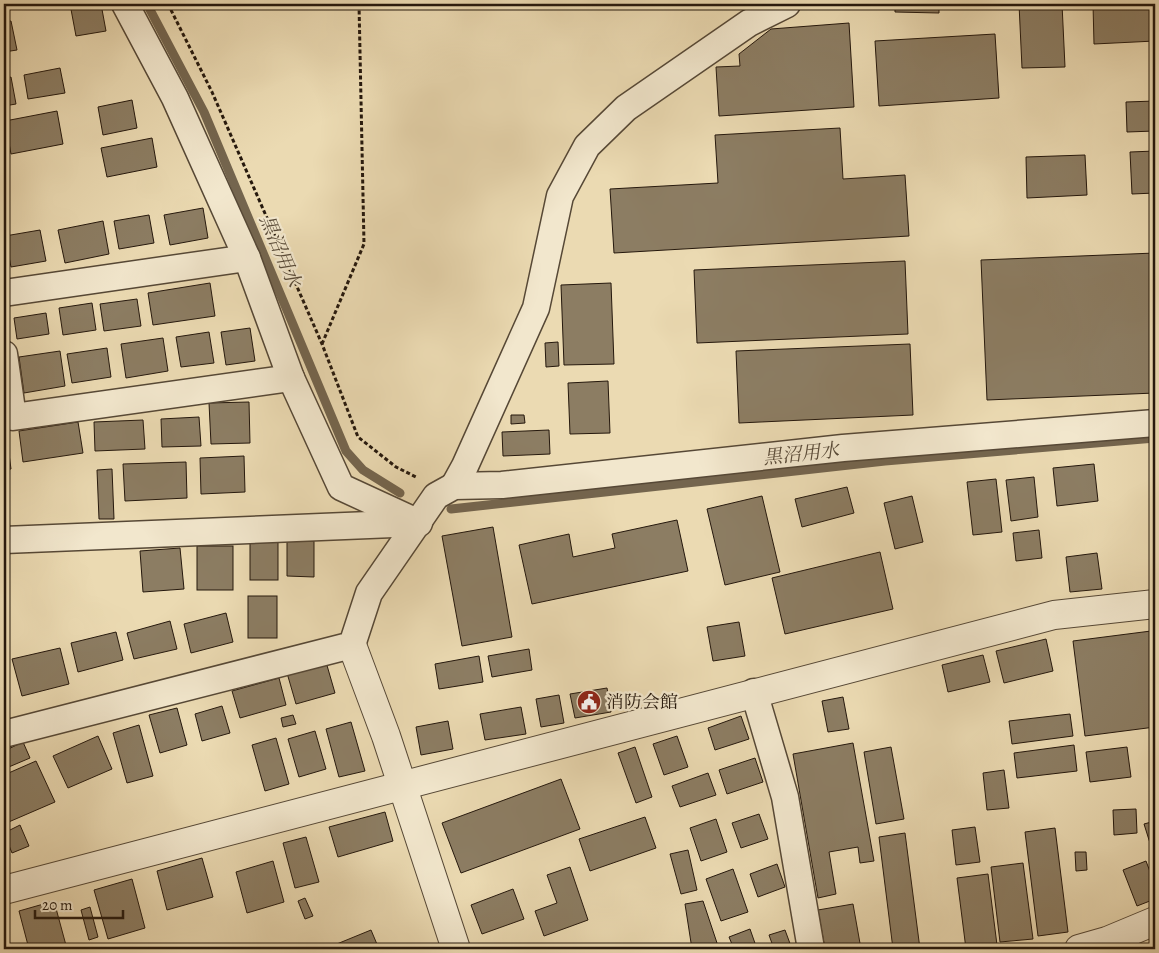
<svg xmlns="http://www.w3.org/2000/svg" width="1159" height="953" viewBox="0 0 1159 953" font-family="Alegreya,'Noto Serif JP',serif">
<rect width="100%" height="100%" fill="#ebdab2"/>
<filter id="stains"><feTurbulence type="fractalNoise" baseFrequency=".004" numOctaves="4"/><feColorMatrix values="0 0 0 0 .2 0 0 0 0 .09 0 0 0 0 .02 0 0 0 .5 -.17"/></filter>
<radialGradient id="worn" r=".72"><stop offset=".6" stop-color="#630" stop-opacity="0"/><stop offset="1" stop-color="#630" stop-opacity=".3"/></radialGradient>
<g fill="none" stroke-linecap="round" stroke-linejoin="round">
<!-- stream -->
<g stroke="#74654e" stroke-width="9">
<path d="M147,4L204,112L346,451L363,470L400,493"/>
<path d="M451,509L885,461L1155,438"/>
</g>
</g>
<!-- building -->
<g fill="#8c7d63" stroke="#25180d">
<path d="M70,4H101L106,31L76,36Z"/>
<path d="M895,4H939V13L895,12Z"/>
<path d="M950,4H990V9L950,8Z"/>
<path d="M1019,4H1062L1065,67L1022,68Z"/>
<path d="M1093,4H1155V41L1094,44Z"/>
<path d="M11,21L17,50L4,52V22Z"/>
<path d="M849,23L854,107L719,116L716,67L740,66L739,54L771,29Z"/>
<path d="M995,34L999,98L879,106L875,41Z"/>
<path d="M60,68L65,93L28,99L24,75Z"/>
<path d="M11,77L16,104L4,106V79Z"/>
<path d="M132,100L137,128L103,135L98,107Z"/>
<path d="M1155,101V131L1127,132L1126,102Z"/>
<path d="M57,111L63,144L11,154L5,121Z"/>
<path d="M840,128L843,179L905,175L909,236L614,253L610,189L718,183L715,135Z"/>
<path d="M152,138L157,167L107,177L101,148Z"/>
<path d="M1155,151V193L1132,194L1130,152Z"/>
<path d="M1085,155L1087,195L1027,198L1026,157Z"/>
<path d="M203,208L208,238L170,245L164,215Z"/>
<path d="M149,215L154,243L119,249L114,221Z"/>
<path d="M103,221L109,254L65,263L58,230Z"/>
<path d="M40,230L46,261L11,267L5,236Z"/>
<path d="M1155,253V393L987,400L981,260Z"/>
<path d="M905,261L908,334L697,343L694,270Z"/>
<path d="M210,283L215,316L153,325L148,293Z"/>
<path d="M611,283L614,364L564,365L561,285Z"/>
<path d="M137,299L141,326L104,331L100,304Z"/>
<path d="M92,303L96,330L63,335L59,308Z"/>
<path d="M46,313L49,334L17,339L14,318Z"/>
<path d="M250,328L255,361L226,365L221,332Z"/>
<path d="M209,332L214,363L181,367L176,337Z"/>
<path d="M163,338L168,371L126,378L121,344Z"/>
<path d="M558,342L559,366L546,367L545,343Z"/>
<path d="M910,344L913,415L739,423L736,351Z"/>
<path d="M107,348L111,377L72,383L67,354Z"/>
<path d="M60,351L65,386L24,393L19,357Z"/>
<path d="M608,381L610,433L570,434L568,383Z"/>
<path d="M249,402L250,443L211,444L209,403Z"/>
<path d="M511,415H524L525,423L511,424Z"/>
<path d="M199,417L201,446L162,447L161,419Z"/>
<path d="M143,420L145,449L95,451L94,422Z"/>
<path d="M78,422L83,453L23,462L19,431Z"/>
<path d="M549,430L550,454L503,456L502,432Z"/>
<path d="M7,439L11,469L4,470V440Z"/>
<path d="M244,456L245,492L201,494L200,458Z"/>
<path d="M186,462L187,498L125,501L123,464Z"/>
<path d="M1094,464L1098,501L1057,506L1053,468Z"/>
<path d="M112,469L114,519H99L97,470Z"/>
<path d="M1034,477L1038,517L1011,521L1006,480Z"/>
<path d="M996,479L1002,532L973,535L967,482Z"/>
<path d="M847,487L854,513L802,527L795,499Z"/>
<path d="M762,496L780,572L725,585L707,509Z"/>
<path d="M912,496L923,542L895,549L884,503Z"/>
<path d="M677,520L688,571L532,604L519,545L569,534L573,557L615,548L612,534Z"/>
<path d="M493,527L512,637L462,646L442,536Z"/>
<path d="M1039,530L1042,558L1016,561L1013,533Z"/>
<path d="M287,541H314V577L287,576Z"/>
<rect x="250" y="542" width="28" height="38"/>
<rect x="197" y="546" width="36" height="44"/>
<path d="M180,548L184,589L143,592L140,551Z"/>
<path d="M880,552L893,609L785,634L772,578Z"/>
<path d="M1097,553L1102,589L1070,592L1066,557Z"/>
<rect x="248" y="596" width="29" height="42"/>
<path d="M226,613L233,642L191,653L184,624Z"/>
<path d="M170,621L177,649L134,659L127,633Z"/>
<path d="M739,622L745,656L713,661L707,627Z"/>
<path d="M1151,631L1155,663V727L1085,736L1073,641Z"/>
<path d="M116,632L123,660L78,672L71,643Z"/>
<path d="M1046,639L1053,671L1004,683L996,651Z"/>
<path d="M60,648L69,684L22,696L12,659Z"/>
<path d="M529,649L532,670L492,677L488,656Z"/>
<path d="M983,655L990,682L948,692L942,665Z"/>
<path d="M479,656L483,682L439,689L435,664Z"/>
<path d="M326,662L335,693L296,704L287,673Z"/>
<path d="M279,678L286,705L240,718L232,691Z"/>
<path d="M607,688L611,712L575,718L570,694Z"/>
<path d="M559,695L564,723L541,727L536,699Z"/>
<path d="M843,697L849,729L828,732L822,701Z"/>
<path d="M222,706L230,733L202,741L195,714Z"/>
<path d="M521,707L526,734L485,740L480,714Z"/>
<path d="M177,708L187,745L160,753L149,715Z"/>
<path d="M1070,714L1073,736L1012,744L1009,721Z"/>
<path d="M293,715L296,724L283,727L281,718Z"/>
<path d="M741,716L749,739L715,750L708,728Z"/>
<path d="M448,721L453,749L421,755L416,727Z"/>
<path d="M351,722L365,771L339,777L326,729Z"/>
<path d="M139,725L153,776L127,783L113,733Z"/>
<path d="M315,731L326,769L299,777L288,739Z"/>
<path d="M98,736L112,769L68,788L53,756Z"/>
<path d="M677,736L688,767L664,775L653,744Z"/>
<path d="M276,738L289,784L265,791L252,745Z"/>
<path d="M23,742L30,758L4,769V751Z"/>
<path d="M853,743L874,861L860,863L858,847L829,852L836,894L818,898L793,754Z"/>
<path d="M1074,745L1077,771L1017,778L1014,753Z"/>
<path d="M635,747L652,797L636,803L618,753Z"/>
<path d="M891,747L904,819L876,824L864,752Z"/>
<path d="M1127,747L1131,777L1090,782L1086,752Z"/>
<path d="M755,758L763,782L727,794L719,770Z"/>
<path d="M36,761L55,802L4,824V775Z"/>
<path d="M1004,770L1009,808L987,810L983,773Z"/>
<path d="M708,773L716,795L680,807L672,786Z"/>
<path d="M561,779L580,829L461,873L442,823Z"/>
<path d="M1136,809L1137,833L1114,835L1113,810Z"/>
<path d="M385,812L393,841L338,857L329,827Z"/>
<path d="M759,814L768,839L741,848L732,823Z"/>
<path d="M645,817L656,848L590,871L579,839Z"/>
<path d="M716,819L727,852L701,861L690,828Z"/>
<path d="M1155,821V859L1144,824Z"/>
<path d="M20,825L29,846L12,853L4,833Z"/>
<path d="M975,827L980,862L956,865L952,830Z"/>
<path d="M1055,828L1068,932L1038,936L1025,832Z"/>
<path d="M905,833L920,949H893L879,837Z"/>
<path d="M306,837L319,882L295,888L283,843Z"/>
<path d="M688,850L697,890L681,894L670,854Z"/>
<path d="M1075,852H1086L1087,870L1076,871Z"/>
<path d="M202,858L213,897L167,910L157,871Z"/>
<path d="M273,861L284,902L247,913L236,872Z"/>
<path d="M1146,861L1155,885V899L1137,906L1123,870Z"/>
<path d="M1023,863L1033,939L1000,942L991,867Z"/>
<path d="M777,864L785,887L758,897L750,874Z"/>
<path d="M570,867L588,920L544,936L535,911L557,903L547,875Z"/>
<path d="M733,869L748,912L721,921L706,879Z"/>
<path d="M988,874L997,945L966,949L957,878Z"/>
<path d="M132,879L145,928L108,939L94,890Z"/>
<path d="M513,889L524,919L482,934L471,905Z"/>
<path d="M305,898L313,916L305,919L298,901Z"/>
<path d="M54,901L67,949H29L19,911Z"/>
<path d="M703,901L719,949H692L685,904Z"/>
<path d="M853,904L861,949H825L818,910Z"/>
<path d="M90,907L98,937L89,940L81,910Z"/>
<path d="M750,929L757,949H734L729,937Z"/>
<path d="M371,930L379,949H327V948Z"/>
<path d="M785,930L792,949H774L769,935Z"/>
</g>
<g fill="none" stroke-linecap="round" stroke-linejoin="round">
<!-- minor casing -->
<g stroke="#564836" stroke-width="29">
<g id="minor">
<path d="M125,4L175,98L247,258L291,378L341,487L419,523"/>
<path d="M4,293L247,258"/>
<path d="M4,354L13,417L291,378"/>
<path d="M454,486L465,466L536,308L560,196L587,146L626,108L749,23L787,4"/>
<path d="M4,540L418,523"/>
<path d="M754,692L785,797L811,949"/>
<path d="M4,734L352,645L369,593L436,496L454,486L502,485L843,448L1155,423"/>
</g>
</g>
<!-- tertiary casing -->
<g stroke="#564836" stroke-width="30">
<g id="tertiary">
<path d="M352,645L386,736L456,949"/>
<path d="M4,890L1054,615L1155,604"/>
<path d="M1079,949L1107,941L1155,921"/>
</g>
</g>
<!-- path -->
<g stroke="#25180d" stroke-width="3" stroke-dasharray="4 2.5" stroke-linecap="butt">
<path d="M168,4L212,92L322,344L358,437L396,467L416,477"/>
<path d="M322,344L364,244L359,4"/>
</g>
<!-- minor -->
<use href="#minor" stroke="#f2e7cd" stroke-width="26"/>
<!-- tertiary -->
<use href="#tertiary" stroke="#f2e7cd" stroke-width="28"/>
</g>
<!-- icons -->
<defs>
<g id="civic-disc" transform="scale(1.25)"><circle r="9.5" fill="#8f2418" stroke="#f2e7cd"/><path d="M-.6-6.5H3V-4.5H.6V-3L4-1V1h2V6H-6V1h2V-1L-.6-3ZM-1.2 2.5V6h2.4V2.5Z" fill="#fff"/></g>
</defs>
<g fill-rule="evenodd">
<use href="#civic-disc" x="589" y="702"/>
</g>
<g text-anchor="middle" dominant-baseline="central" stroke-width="4.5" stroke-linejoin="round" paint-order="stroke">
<!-- poi labels -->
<g font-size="18" fill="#25180d" stroke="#f2e7cd" text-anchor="start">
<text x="606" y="702">消防会館</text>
</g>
<!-- water labels -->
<g font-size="19" font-style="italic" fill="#594b39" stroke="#f2e7cd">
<text transform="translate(280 251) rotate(67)">黒沼用水</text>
<text transform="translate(801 454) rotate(-6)">黒沼用水</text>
</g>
</g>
<!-- margin -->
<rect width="1159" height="953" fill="none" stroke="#ebdab2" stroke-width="20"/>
<rect x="5" y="5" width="1149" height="943" fill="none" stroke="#25180d" stroke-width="2.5"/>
<rect x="10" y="10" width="1139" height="933" fill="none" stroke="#25180d"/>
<!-- scale -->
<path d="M35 910v8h88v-8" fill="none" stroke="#25180d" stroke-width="2.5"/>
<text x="42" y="910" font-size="15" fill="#25180d" stroke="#f2e7cd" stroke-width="4" paint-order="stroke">20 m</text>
<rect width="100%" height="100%" filter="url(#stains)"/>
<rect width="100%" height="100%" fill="url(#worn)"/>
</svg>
